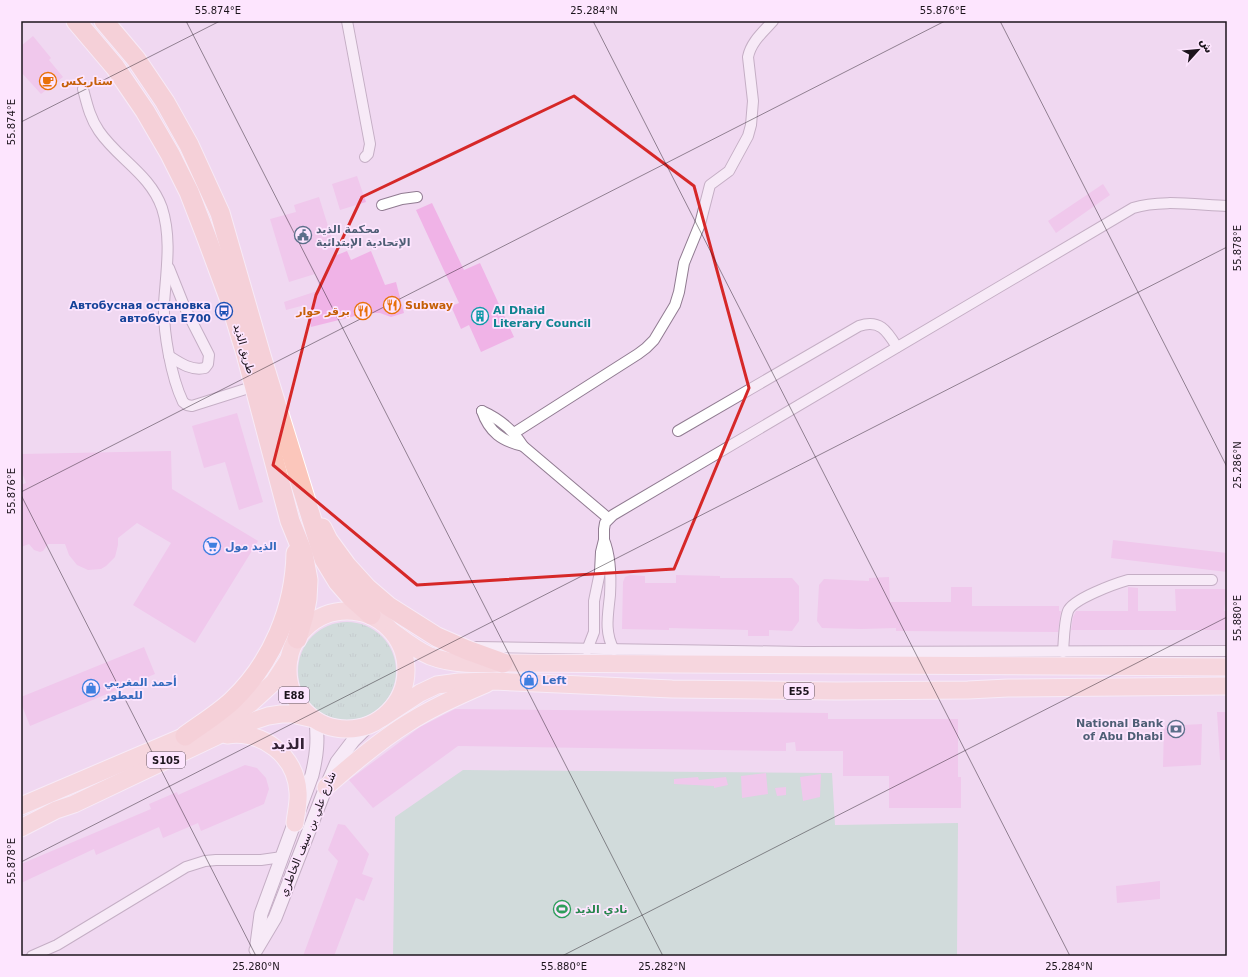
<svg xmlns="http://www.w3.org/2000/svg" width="1248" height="977" viewBox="0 0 1248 977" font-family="'DejaVu Sans',Vazirmatn,sans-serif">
<defs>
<pattern id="grass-tufts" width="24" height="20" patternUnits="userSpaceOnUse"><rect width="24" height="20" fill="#aaddc1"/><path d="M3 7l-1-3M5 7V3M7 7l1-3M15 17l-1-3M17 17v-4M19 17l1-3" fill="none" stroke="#92bda5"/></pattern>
</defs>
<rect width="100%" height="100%" fill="#f0d8f1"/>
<!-- grass -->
<circle fill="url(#grass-tufts)" cx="347" cy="671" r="49"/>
<!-- pitch -->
<path fill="#aaddc1" d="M463,770L832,773L835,825L958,823L957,956H393L395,817Z"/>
<!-- building -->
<g fill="#f0b3e7">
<path d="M33,36L51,58L49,60L63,77L41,94L21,72V46Z"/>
<path d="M357,176L366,202L340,210L332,184Z"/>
<path d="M1103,184L1110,195L1056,233L1048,221Z"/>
<path d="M319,197L337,255L347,251L351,260L371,251L385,285L396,282L404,313L391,317L380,313H367L311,327L305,305L286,310L284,302L320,290L315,274L289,282L270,219L296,212L294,205Z"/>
<path d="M432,203L464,270L480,263L514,337L481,352L469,325L461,329L451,306L459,303L416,210Z"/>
<path d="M237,413L263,502L239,510L225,462L204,468L192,426Z"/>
<path d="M171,451L172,489L258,541L195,643L133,605L171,543L137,523L118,538V545L115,557L106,566L101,569L88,570L77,565L69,555L65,544H48L43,551L40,552L34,550L29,544L21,547V485L26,483L21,470V454Z"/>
<path d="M1113,540L1227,553V572L1111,558Z"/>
<path d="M676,575L720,576V578H792L799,586V621L792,631L769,630V636H748V630L669,628V630L622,629L623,582L625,577L630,575L645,576V583H676Z"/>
<path d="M889,577L890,602H951V587H972V606H1059V611H1061L1058,632L896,631V628L862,629L822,628L817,621L819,585L824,579L869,581V578Z"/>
<path d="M1128,587L1138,588V611H1176L1175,589H1227L1224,611H1226V630H1071L1073,617L1076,611H1128Z"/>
<path d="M144,647L155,674L30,726L21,703V697Z"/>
<path d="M455,709L828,713V719H958V777H961V808H889V776H843V751H796L795,742L786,743V751L458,746L373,808L349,780L420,727Z"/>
<path d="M1217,712H1227V760H1220Z"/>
<path d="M1202,724L1201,765L1163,767L1164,726Z"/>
<path d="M245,765L257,768L266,778L269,789L264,804L201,831L198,823L163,838L159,827L96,855L94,849L21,883V864L151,809L149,804L177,792L178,795Z"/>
<path d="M766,773L768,794L742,798L741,776Z"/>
<path d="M821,774L820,797L803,801L800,777Z"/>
<path d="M698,777L699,780L726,777L728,785L714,788V786L674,784V779Z"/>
<path d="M786,787V795L777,796L775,788Z"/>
<path d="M338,824L345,825L369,854L362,874L373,878L364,901L356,898L334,956H303L338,861L328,850Z"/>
<path d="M1160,881V899L1117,903L1116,886Z"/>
</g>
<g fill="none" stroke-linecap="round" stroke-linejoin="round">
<!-- minor casing -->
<g stroke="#907b91" stroke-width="12">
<g id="minor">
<path d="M347,21L370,144L368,154L365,157"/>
<path d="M83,89C87,104 90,118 99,131C118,159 150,174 162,208C172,239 166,272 164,304C163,331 171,377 183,402L187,405L192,406L255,386"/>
<path d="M382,205L402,199L417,197"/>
<path d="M169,356C180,363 191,371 205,368L208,364L209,355L185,308L169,268"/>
<path d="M482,411C500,419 513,430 523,446L608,518"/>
<path d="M482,411C489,432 502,441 523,446"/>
<path d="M678,431L859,326C880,319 887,331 897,347"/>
<path d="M514,433L638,354L646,348L654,340L675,305L679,292L684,263L700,224L710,185L729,171L748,136L751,125L753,101L748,57C751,42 763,32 773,21"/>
<path d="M604,540C611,557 611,577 610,595C608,615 604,632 614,650"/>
<path d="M475,647L804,652L1227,651"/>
<path d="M587,650L594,632V601L600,572L601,552L604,540V529L605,523L613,515L1133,208C1160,199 1198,205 1227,206"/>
<path d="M1063,652C1064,640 1064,622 1068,611C1073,599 1114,584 1128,580H1212"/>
<path d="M32,956L57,945L186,867L205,861L216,860H261L282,857"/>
</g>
</g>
<!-- tertiary casing -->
<g stroke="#907b91" stroke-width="15">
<g id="tertiary">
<path d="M257,944L261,914L312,775C317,754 318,741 316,720"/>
<path d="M256,950L275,918L326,787L337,762L353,741L369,725"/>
</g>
</g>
<!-- trunk casing -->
<g stroke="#fff" stroke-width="19">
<g id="trunk">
<circle cx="347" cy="670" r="59"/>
<path d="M393,632C405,641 416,650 430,656C453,665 479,664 503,663L1227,667"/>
<path d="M382,718L420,693L437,685L459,682L493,681L672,689L836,691L968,690L1008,688L1227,686"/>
<path d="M227,735C263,730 296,756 298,792C299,802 296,813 295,823"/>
<path d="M326,787C352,764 379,741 408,723C433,707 460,695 486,684"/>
<path d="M21,806L232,716L251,703L274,682L289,659"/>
<path d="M21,828L56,810L74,804L217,736L256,720L268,716L281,714H292L314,719"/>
</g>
</g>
<!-- motorway casing -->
<g stroke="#fff" stroke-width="21">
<g id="motorway">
<path d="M76,21L115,67L145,111L170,154L189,192L206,236L229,298L246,354L290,521L303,553L308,580L307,599L304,615L297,639"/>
<path d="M104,21L136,59L165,102L189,145L220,213L262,359L324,559L338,582L352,598L371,615"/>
<path d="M322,528L328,540L347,566L367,588L388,606L437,637L467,650L503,663"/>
<path d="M185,736C200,725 218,714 232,701C272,663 295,608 296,553"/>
</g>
</g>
<!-- minor -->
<use href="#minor" stroke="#fff" stroke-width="10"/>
<!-- tertiary -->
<use href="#tertiary" stroke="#fff" stroke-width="13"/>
<!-- trunk -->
<use href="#trunk" stroke="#fcd2c8" stroke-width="17"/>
<!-- motorway -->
<use href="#motorway" stroke="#fbc6bb" stroke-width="19"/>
</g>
<!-- marked area -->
<path d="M0 0H1248V977H0ZM574,96L694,186L749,388L674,569L417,585L273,465L316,295L362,197Z" fill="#f0d8f1" fill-opacity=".55" fill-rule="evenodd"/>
<path fill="none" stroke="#d62828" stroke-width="3" stroke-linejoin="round" d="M574,96L694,186L749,388L674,569L417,585L273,465L316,295L362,197Z"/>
<!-- ticks -->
<path fill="none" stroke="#1c141c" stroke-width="1" stroke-opacity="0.45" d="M186,21L663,956M593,21L1070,956M1000,21L1227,467M21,122L220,21M21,492L945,21M21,495L256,956M21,862L1227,247M562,956L1227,617"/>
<!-- icons -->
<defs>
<g id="cafe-ring" transform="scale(0.9)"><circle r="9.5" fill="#fde5fe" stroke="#e8710a" stroke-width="1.5"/><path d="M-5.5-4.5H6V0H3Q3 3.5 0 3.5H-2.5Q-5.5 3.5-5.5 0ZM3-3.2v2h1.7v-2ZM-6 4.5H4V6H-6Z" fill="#e8710a"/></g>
<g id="civic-ring" transform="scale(0.9)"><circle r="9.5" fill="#fde5fe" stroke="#5c6f8a" stroke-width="1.5"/><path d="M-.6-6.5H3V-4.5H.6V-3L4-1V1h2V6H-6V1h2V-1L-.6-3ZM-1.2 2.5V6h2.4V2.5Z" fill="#5c6f8a"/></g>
<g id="restaurant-ring" transform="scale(0.9)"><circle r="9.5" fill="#fde5fe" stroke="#e8710a" stroke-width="1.5"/><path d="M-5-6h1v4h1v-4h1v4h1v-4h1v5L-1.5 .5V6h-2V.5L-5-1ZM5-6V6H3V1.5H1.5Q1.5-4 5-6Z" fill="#e8710a"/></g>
<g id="bus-ring" transform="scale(0.9)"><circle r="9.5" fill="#fde5fe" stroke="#1a4fb4" stroke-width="1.5"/><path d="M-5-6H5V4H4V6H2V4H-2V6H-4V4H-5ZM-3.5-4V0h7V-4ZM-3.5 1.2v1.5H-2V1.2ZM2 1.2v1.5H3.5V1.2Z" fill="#1a4fb4"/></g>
<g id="building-ring" transform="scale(0.9)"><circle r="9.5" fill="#fde5fe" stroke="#0f9aa8" stroke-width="1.5"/><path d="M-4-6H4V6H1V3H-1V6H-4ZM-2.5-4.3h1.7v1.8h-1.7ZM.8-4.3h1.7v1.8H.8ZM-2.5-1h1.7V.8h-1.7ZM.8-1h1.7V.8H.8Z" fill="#0f9aa8"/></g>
<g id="supermarket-ring" transform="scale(0.9)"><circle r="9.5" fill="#fde5fe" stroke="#3f7fe0" stroke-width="1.5"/><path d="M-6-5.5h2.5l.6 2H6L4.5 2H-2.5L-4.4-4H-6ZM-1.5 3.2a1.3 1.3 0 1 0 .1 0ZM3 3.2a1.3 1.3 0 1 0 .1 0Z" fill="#3f7fe0"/></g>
<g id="shop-ring" transform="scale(0.9)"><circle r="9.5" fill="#fde5fe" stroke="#3f7fe0" stroke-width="1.5"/><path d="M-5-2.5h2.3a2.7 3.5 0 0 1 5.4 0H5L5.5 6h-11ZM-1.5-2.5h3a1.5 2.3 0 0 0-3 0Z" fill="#3f7fe0"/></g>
<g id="bank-ring" transform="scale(0.9)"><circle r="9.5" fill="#fde5fe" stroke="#5c6f8a" stroke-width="1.5"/><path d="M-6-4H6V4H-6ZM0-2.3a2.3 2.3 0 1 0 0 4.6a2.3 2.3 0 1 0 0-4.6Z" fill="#5c6f8a"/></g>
<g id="stadium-ring" transform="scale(0.9)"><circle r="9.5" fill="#fde5fe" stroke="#2e9e5b" stroke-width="1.5"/><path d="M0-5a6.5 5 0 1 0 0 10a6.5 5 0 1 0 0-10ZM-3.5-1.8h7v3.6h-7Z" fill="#2e9e5b"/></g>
</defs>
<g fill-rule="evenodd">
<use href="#cafe-ring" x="48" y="81"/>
<use href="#civic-ring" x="303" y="235"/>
<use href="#restaurant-ring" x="392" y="305"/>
<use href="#bus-ring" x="224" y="311"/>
<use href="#restaurant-ring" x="363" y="311"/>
<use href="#building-ring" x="480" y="316"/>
<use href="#supermarket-ring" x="212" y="546"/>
<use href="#shop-ring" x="529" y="680"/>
<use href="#shop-ring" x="91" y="688"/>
<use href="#bank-ring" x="1176" y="729"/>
<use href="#stadium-ring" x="562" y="909"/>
</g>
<g text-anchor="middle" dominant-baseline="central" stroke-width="3.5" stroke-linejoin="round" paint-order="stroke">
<!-- shield labels -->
<g fill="#fde5fe" stroke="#605360" stroke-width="1">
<rect x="784" y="683" width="30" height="16" rx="3"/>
<rect x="279" y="687" width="30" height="16" rx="3"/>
<rect x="147" y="752" width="38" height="16" rx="3"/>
</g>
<g font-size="10" font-weight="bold" fill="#1c141c">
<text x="799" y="691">E55</text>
<text x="294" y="695">E88</text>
<text x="166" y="760">S105</text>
</g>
<!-- food labels -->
<g font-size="11" font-weight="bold" fill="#c56008" stroke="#fde5fe" text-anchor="start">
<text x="61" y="81">ستاربكس</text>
<text x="405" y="305">Subway</text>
<text x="350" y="311" text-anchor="end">برقر حوار</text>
</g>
<!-- service labels -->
<g font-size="11" font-weight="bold" fill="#4e5e75" stroke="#fde5fe" text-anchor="start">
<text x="316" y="229">محكمة الذيد<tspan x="316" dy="13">الإتحادية الإبتدائية</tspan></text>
<text x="1163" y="723" text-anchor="end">National Bank<tspan x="1163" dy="13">of Abu Dhabi</tspan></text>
</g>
<!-- transit labels -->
<g font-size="11" font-weight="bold" fill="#164399" stroke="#fde5fe" text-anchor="end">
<text x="211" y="305">Автобусная остановка<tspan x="211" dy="13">автобуса Е700</tspan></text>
</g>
<!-- culture labels -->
<g font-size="11" font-weight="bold" fill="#0d838f" stroke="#fde5fe" text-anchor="start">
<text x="493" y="310">Al Dhaid<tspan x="493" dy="13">Literary Council</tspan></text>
</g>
<!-- street labels -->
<g font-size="11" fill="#1c141c" stroke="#fde5fe">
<text transform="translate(244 349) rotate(74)">طريق الذيد</text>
<text transform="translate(308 834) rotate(-68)">شارع علي بن سيف الخاطري</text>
</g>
<!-- shop labels -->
<g font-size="11" font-weight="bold" fill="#366cbe" stroke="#fde5fe" text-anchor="start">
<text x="225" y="546">الذيد مول</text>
<text x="542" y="680">Left</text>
<text x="104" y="682">أحمد المغربي<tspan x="104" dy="13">للعطور</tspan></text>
</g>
<!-- leisure labels -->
<g font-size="11" font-weight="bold" fill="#27864d" stroke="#fde5fe" text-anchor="start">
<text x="575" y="909">نادي الذيد</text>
</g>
<!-- district labels -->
<g font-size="15" font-weight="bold" fill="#332234" stroke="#fde5fe">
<text x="288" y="744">الذيد</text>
</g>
</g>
<!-- border -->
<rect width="1248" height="977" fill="none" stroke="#fde5fe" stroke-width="44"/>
<!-- north arrow -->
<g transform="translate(1198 50) rotate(63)" stroke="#fde5fe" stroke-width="3" paint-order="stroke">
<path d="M0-3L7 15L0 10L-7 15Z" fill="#1c141c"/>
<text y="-6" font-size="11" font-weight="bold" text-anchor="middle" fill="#1c141c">ش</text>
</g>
<rect x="22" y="22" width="1204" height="933" fill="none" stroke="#1c141c" stroke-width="1.5"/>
<g font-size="10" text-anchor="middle" fill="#1c141c">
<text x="218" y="14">55.874°E</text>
<text x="594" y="14">25.284°N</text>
<text x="943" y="14">55.876°E</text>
<text transform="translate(11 122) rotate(-90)" y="4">55.874°E</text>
<text transform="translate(1237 248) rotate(-90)" y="4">55.878°E</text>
<text transform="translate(1237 465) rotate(-90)" y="4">25.286°N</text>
<text transform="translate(11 491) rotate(-90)" y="4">55.876°E</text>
<text transform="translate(1237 618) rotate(-90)" y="4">55.880°E</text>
<text transform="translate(11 861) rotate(-90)" y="4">55.878°E</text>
<text x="256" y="970">25.280°N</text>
<text x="564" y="970">55.880°E</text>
<text x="662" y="970">25.282°N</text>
<text x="1069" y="970">25.284°N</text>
</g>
</svg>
